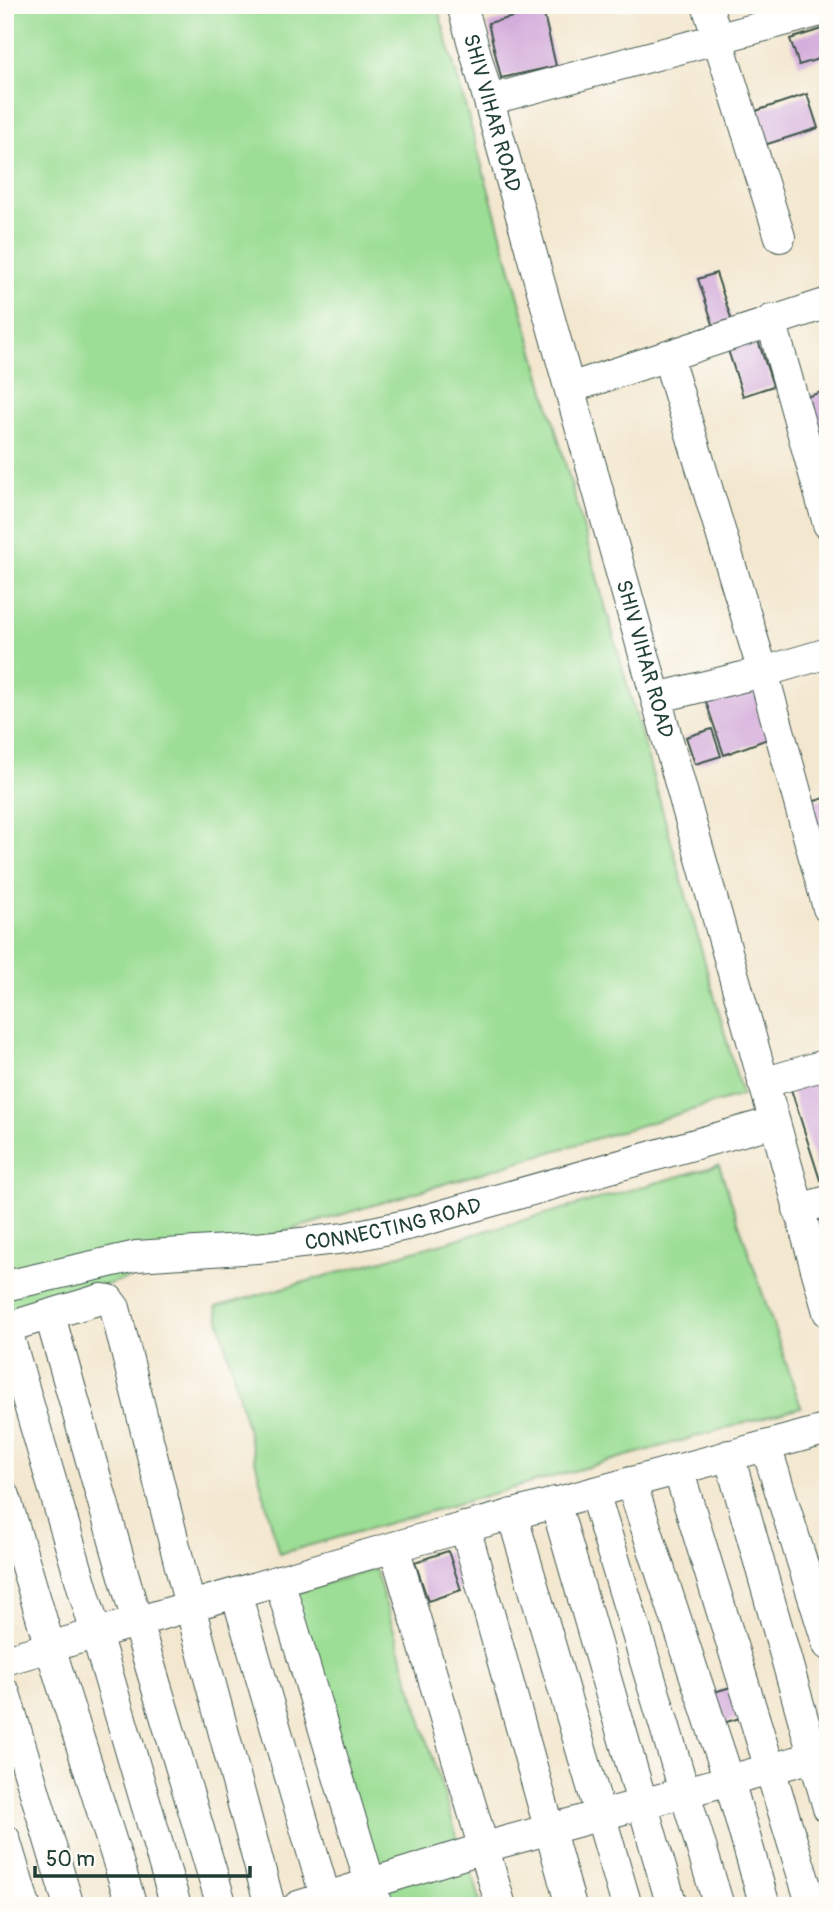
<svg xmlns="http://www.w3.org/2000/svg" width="833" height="1911" viewBox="0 0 833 1911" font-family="Pangolin,sans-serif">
<rect width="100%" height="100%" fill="#fdfcf7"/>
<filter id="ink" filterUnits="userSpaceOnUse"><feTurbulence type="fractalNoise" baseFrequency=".0143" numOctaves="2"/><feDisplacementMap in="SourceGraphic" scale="14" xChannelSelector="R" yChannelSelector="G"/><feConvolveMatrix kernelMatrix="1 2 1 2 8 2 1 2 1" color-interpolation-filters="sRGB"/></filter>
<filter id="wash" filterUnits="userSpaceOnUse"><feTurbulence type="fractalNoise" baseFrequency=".00686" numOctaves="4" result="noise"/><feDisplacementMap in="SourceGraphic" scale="28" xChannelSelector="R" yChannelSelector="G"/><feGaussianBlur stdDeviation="1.57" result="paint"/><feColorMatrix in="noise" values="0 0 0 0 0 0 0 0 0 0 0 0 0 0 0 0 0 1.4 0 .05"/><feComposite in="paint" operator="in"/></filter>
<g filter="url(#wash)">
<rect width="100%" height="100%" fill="#f3e7cf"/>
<!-- green -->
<g fill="#9cde95" stroke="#5e8e64" stroke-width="2">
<path d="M5,5H437L742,1095L5,1315Z"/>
<path d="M719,1165L801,1407L279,1554L216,1307Z"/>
<path d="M375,1569L458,1840L373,1866L290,1594Z"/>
<path d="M469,1863L482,1906H390L385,1888Z"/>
</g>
<g id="blocks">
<!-- building -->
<g fill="#d4aedb">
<path d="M543,10L556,66L501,78L488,23Z"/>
<path d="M828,27V56L799,65L790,39Z"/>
<path d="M807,94L818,128L758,147L747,114Z"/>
<path d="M716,273L732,321L714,327L698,279Z"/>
<path d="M756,334L773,386L743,396L726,344Z"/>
<path d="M828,390V431L811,437L799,399Z"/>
<path d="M756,685L773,737L724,755L705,699Z"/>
<path d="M712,729L721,756L695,764L686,737Z"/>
<path d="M828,797V835L817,839L805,804Z"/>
<path d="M828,1070V1178L820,1180L789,1083Z"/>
<path d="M448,1551L461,1590L428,1601L415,1562Z"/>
<path d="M744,1683L753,1714L720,1724L711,1693Z"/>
</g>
</g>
</g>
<g filter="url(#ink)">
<use href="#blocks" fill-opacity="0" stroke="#3f564b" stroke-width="2"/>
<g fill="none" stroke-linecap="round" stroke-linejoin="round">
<!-- street casing -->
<g stroke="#3f564b" stroke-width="32">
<g id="street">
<path id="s1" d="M462,5L828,1312"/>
<path d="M707,5L780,237"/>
<path d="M489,100L828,9"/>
<path d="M771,320L828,524"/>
<path d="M667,355L763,672L828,908"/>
<path d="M570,388L828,303"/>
<path d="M656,698L763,672L828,653"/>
<path d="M763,1083L828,1064"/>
<path d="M798,1209L828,1201"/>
<path id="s2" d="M5,1286L136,1256L257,1248L345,1238L411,1224L774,1122"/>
<path d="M50,1316L137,1622L222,1906"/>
<path d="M6,1327L176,1906"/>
<path d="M5,1328L101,1299L109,1300L115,1308L190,1606L270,1906"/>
<path d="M766,1446L828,1645"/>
<path d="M729,1455L828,1808"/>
<path d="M678,1469L812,1906"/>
<path d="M631,1482L729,1780L765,1906"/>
<path d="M594,1492L719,1906"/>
<path d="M5,1496L50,1647L132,1906"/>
<path d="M555,1502L672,1906"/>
<path d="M512,1514L627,1906"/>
<path d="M465,1527L571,1906"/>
<path d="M394,1547L501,1906"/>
<path d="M279,1580L377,1906"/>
<path d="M236,1593L328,1906"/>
<path d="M5,1660L418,1540L828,1429"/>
<path d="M5,1693L69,1906"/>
<path d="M5,1839L25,1906"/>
<path d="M298,1906L503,1842L828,1753"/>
</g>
</g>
<!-- street -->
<use href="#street" stroke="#fff" stroke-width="30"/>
</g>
</g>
<g text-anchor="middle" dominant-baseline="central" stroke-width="5" stroke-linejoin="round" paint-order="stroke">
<!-- street labels -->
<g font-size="21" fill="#1f3d34" stroke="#fdfcf7">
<text stroke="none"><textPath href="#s1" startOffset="112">SHIV VIHAR ROAD</textPath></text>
<text stroke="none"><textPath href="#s1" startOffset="679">SHIV VIHAR ROAD</textPath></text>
<text stroke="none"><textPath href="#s2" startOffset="394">CONNECTING ROAD</textPath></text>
</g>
</g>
<!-- margin -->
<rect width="833" height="1911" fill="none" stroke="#fdfcf7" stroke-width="28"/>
<!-- scale -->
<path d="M35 1866v10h215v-10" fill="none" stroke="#1f3d34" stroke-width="3.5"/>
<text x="46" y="1866" font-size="21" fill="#1f3d34" stroke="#fdfcf7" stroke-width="5" paint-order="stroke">50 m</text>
</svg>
